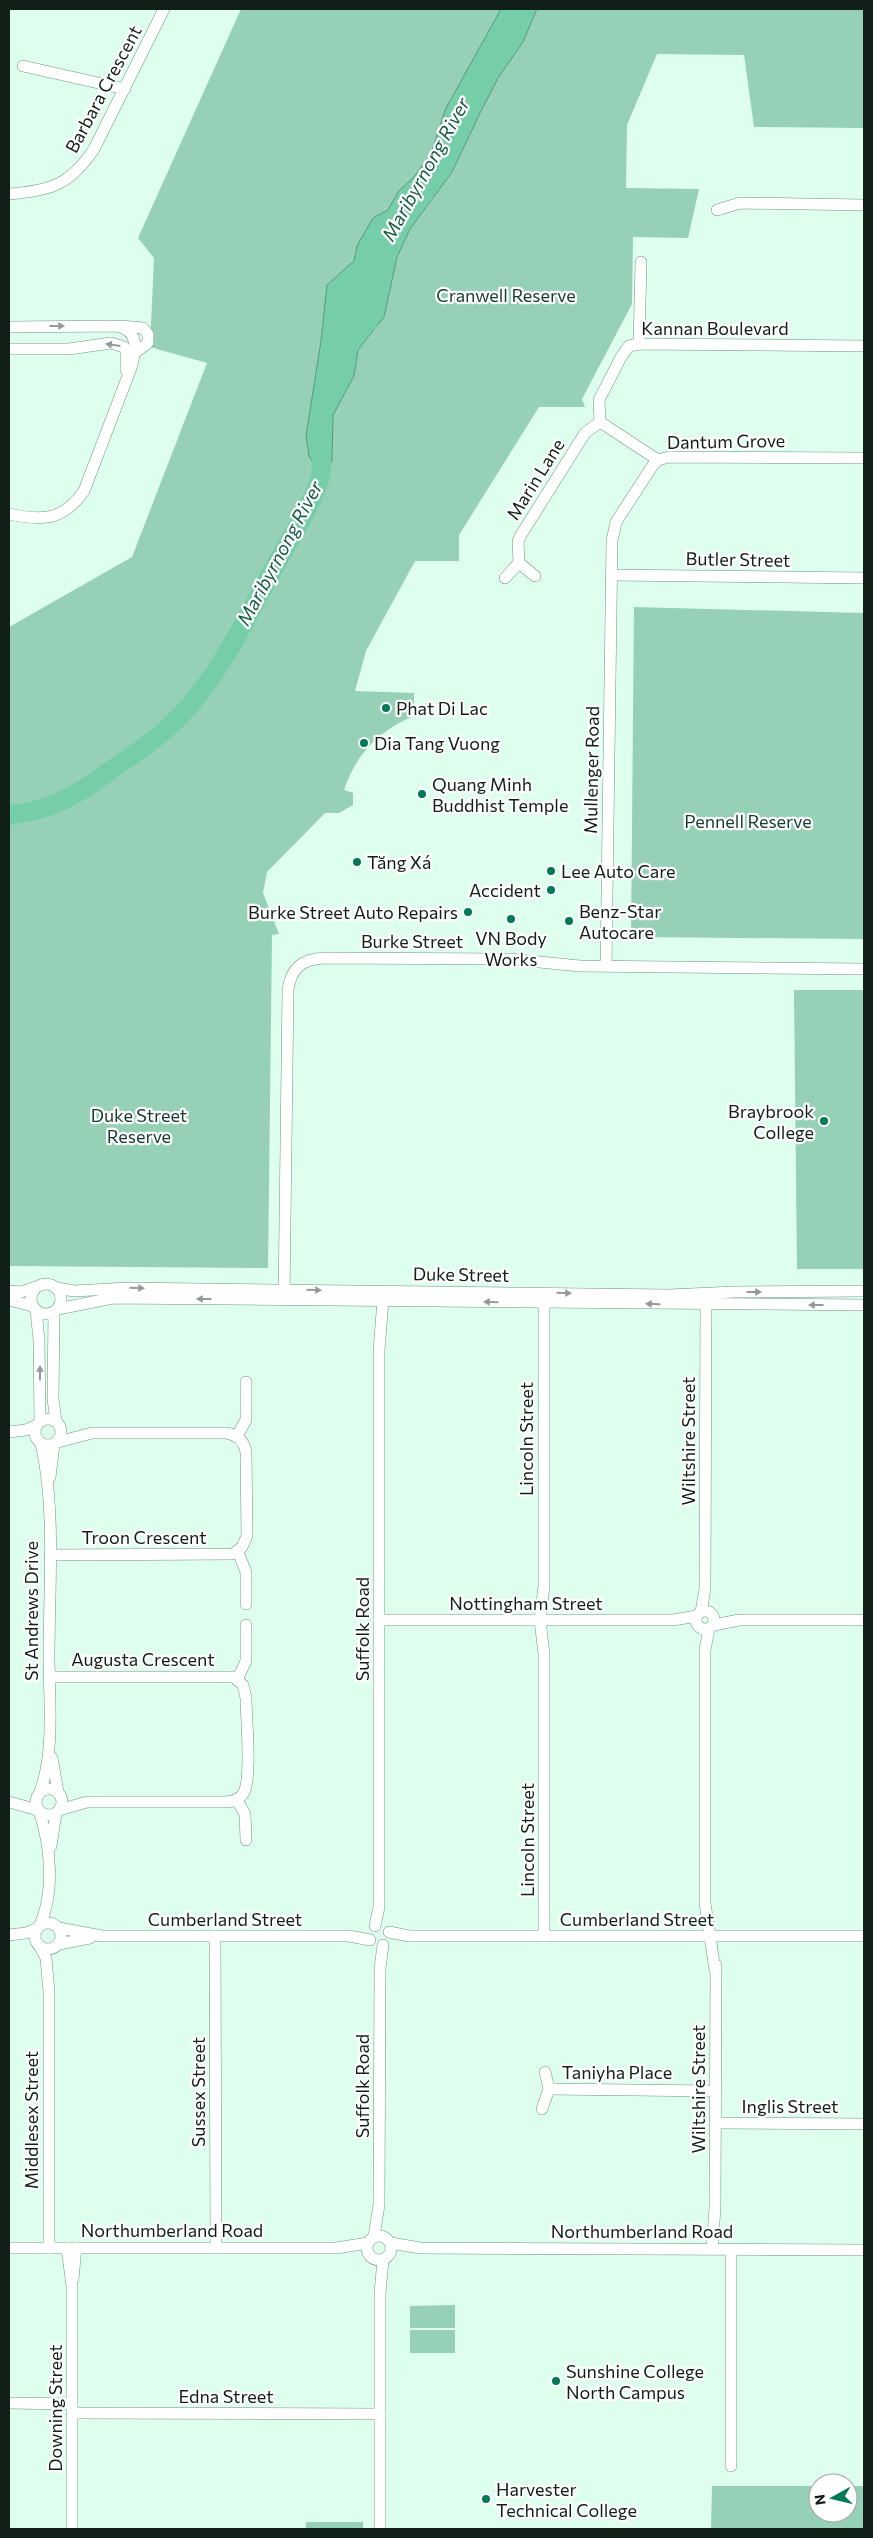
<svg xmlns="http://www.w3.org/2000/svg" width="873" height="2538" viewBox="0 0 873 2538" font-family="Commissioner,sans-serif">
<rect width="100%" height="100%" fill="#defeee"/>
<!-- green -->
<g fill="#96d0b6">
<path d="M241,9H512L323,384L332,461L333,415L354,376L358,350L378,326L397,257L410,229L452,172L480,113L498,78L523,42L537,9H864V128L754,127L744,55L657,54L627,125L626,188L699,189L688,238L633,237L632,304L582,399L585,407H539L459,535V561H415L366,651L355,691L414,693V716C379,730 356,754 344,790L353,793V805L339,813H325L267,872L263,893L279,934L272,935L268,1268L9,1266V627L132,557L207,363L150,347L154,258L138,238Z"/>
<path d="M634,607L864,613V939L631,937Z"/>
<path d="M794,990H864V1269H797Z"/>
<path d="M455,2305V2328H410V2306Z"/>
<rect x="410" y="2330" width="45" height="23"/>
<path d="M712,2486H818V2513H848V2486H864V2529H711Z"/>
<rect x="306" y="2522" width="57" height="7"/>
</g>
<!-- water -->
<path fill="#75cea8" stroke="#579a7d" d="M501,9H537L523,42L498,78L480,113L452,172L410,229L397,257L384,317L358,350L354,376L333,415L332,461L321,475L309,456L306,436L321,341L327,285L354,261L357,246L373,218L388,210L398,192L414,177L431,154L445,110Z"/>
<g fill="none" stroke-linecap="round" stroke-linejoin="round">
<!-- river -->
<path stroke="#75cea8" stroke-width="19" d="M9,815C51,811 77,795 111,770C134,754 159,738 179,717C219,677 247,616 274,568C285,547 319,494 321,473C322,466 321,458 321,451"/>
<!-- minor casing -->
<g stroke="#6f9483" stroke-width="12">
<g id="minor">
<path d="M23,66L125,89"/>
<path d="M9,194C50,191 70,185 94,149L164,9"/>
<path d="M717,210L740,203L864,205"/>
<path d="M121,326L143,328L148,334V343L135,353"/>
<path d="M9,327L117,326C140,331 136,351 131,368L84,491C63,521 42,521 9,514"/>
<path d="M639,344L641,262"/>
<path d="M9,349H69L111,343L124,347L126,351V370"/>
<path d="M658,460L600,422L599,400L621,357L629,346L639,344L864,346"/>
<path d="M519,563L518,541L521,535L585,433L600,422"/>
<path d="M611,575L864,578"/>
<path d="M505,578L519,563L535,576"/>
<path d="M606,966L612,541L616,522L653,465L658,460L669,457L864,458"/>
<circle cx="46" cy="1299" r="15"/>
<path d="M57,1288L74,1291L128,1288L669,1295L734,1292L864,1291"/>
<path d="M9,1291L21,1292L36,1287"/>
<path d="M544,1297V1586L540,1620L544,1654V1936"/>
<path d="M284,1299L288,990C291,968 302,959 324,958L509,959L580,966L864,969"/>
<path d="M9,1300L33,1306"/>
<path d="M58,1309L113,1298L864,1305"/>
<path d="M36,1310L39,1340L40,1422"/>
<path d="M54,1312L53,1399L56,1421"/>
<circle cx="48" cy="1432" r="13"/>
<path d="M9,1432L26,1430L37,1425"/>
<path d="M237,1436L246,1420V1382"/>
<path d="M50,1477L54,1444"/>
<path d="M238,1552L246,1572V1604"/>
<path d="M50,1555L233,1554L242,1547L247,1536L246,1452C244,1441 238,1435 227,1433H92L58,1442"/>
<circle cx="705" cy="1620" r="9"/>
<path d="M701,1612L705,1589L706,1298"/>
<path d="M379,1620H673L697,1616"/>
<path d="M714,1625L739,1620H864"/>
<path d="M709,1629L705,1650V1903L715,1970"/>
<path d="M49,1677H234L243,1685L246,1698C246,1718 252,1777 244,1792C240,1800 232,1802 224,1802H87L59,1810"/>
<path d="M237,1680L246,1661V1625"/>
<path d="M52,1758L58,1792"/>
<circle cx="49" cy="1802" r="13"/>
<path d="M40,1792C55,1751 49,1699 49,1656C49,1589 56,1508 41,1444"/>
<path d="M237,1800L245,1814L246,1840"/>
<path d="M9,1802L38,1810"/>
<path d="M39,1811C51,1846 55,1893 39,1927"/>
<path d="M51,1846L56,1813"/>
<circle cx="48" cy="1936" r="13"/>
<path d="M375,1926L379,1907V1351L383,1300L381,1294"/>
<path d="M59,1928L102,1936H349L370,1940"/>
<path d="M389,1932L409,1936H864"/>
<path d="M9,1935L26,1933L38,1928"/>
<path d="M215,1936L216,2248"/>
<path d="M59,1944L90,1938"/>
<path d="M39,1945L46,1958L49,1992V2248"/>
<path d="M549,2089L715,2091"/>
<path d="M542,2109L549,2089L545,2072"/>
<path d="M715,2123L864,2124"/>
<circle cx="379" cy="2248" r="12"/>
<path d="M374,2236L379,2205L380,1968L383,1945"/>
<path d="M391,2243L420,2248L864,2250"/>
<path d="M9,2248H336L368,2243"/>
<path d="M67,2248L72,2286V2529"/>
<path d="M712,2249L715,2208L716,1965"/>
<path d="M731,2249V2466"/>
<path d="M73,2279L76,2248"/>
<path d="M9,2403L72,2404"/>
<path d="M73,2413L380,2414"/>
<path d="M380,2529V2293L383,2260"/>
</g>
</g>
<!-- minor -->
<use href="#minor" stroke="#fff" stroke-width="11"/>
</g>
<!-- one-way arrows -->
<defs><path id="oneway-solid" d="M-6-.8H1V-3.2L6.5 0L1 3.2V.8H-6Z" transform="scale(1.25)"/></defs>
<g fill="#939a97">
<use href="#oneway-solid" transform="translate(57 326)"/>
<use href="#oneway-solid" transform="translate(113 345) rotate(-172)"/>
<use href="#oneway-solid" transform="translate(137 1288) rotate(1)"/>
<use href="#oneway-solid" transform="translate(314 1290) rotate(1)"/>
<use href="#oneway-solid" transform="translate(754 1292)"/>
<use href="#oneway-solid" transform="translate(564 1293) rotate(1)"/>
<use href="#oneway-solid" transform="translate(204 1299) rotate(-180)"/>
<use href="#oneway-solid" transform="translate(491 1302) rotate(-179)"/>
<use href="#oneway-solid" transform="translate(653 1304) rotate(-179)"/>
<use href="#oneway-solid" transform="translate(816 1305) rotate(-180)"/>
<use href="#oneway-solid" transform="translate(40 1373) rotate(-90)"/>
</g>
<!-- markers -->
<g fill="#007956" stroke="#fff" stroke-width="2">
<circle cx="386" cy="708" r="5"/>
<circle cx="364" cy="743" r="5"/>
<circle cx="422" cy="794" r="5"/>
<circle cx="357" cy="862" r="5"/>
<circle cx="551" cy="871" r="5"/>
<circle cx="551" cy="890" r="5"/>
<circle cx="468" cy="912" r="5"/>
<circle cx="511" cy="919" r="5"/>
<circle cx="569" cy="921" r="5"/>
<circle cx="824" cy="1121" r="5"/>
<circle cx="556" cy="2381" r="5"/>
<circle cx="486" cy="2499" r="5"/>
</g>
<g text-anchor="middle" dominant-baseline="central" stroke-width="4.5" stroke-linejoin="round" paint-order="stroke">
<!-- street labels -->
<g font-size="18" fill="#101f18" stroke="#fff">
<text transform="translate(103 89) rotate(-62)">Barbara Crescent</text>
<text x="715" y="328">Kannan Boulevard</text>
<text transform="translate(726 441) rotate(-1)">Dantum Grove</text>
<text transform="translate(535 479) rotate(-58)">Marin Lane</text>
<text transform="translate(738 559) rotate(1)">Butler Street</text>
<text transform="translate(591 770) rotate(-89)">Mullenger Road</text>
<text x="412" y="941">Burke Street</text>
<text transform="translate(461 1274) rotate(1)">Duke Street</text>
<text transform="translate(526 1439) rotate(-90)">Lincoln Street</text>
<text transform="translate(688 1441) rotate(-90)">Wiltshire Street</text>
<text x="144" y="1537">Troon Crescent</text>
<text x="526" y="1603">Nottingham Street</text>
<text transform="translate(31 1611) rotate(-90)">St Andrews Drive</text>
<text transform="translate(362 1629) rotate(-90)">Suffolk Road</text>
<text x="143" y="1659">Augusta Crescent</text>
<text transform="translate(527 1840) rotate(-90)">Lincoln Street</text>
<text x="225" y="1919">Cumberland Street</text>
<text x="637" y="1919">Cumberland Street</text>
<text x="617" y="2072">Taniyha Place</text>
<text transform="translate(362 2086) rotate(-90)">Suffolk Road</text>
<text transform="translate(698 2089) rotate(-90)">Wiltshire Street</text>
<text transform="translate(198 2092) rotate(-90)">Sussex Street</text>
<text x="790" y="2106">Inglis Street</text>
<text transform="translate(31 2120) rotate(-90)">Middlesex Street</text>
<text x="172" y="2230">Northumberland Road</text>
<text x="642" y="2231">Northumberland Road</text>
<text x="226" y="2396">Edna Street</text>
<text transform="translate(55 2408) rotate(-90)">Downing Street</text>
</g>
<!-- park labels -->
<g font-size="18" fill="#143c2c" stroke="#fff">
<text x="506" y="295">Cranwell Reserve</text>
<text x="748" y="821">Pennell Reserve</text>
<text x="139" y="1115">Duke Street<tspan x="139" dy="21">Reserve</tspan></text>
</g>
<!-- poi labels -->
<g font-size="18" fill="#101f18" stroke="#fff" text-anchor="start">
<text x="396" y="708">Phat Di Lac</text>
<text x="374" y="743">Dia Tang Vuong</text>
<text x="432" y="784">Quang Minh<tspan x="432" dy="21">Buddhist Temple</tspan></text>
<text x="367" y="862">Tăng Xá</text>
<text x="561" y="871">Lee Auto Care</text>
<text x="541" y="890" text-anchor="end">Accident</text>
<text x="579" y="911">Benz-Star<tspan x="579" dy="21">Autocare</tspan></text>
<text x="458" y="912" text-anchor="end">Burke Street Auto Repairs</text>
<text x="511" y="938" text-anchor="middle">VN Body<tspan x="511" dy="21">Works</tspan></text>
<text x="814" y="1111" text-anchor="end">Braybrook<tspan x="814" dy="21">College</tspan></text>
<text x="566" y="2371">Sunshine College<tspan x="566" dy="21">North Campus</tspan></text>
<text x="496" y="2489">Harvester<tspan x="496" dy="21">Technical College</tspan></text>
</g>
<!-- water labels -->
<g font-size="19" font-style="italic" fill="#165b43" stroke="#fff">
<text transform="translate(425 169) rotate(-61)">Maribyrnong River</text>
<text transform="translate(279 553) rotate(-62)">Maribyrnong River</text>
</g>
</g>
<!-- border -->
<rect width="873" height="2538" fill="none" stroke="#101f18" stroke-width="20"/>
<!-- north arrow -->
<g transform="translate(833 2498) rotate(262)"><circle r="24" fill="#ffffff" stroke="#9fa5a3"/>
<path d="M0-4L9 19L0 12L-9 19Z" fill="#007956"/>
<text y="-8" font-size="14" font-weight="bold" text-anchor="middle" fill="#101f18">N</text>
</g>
</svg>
